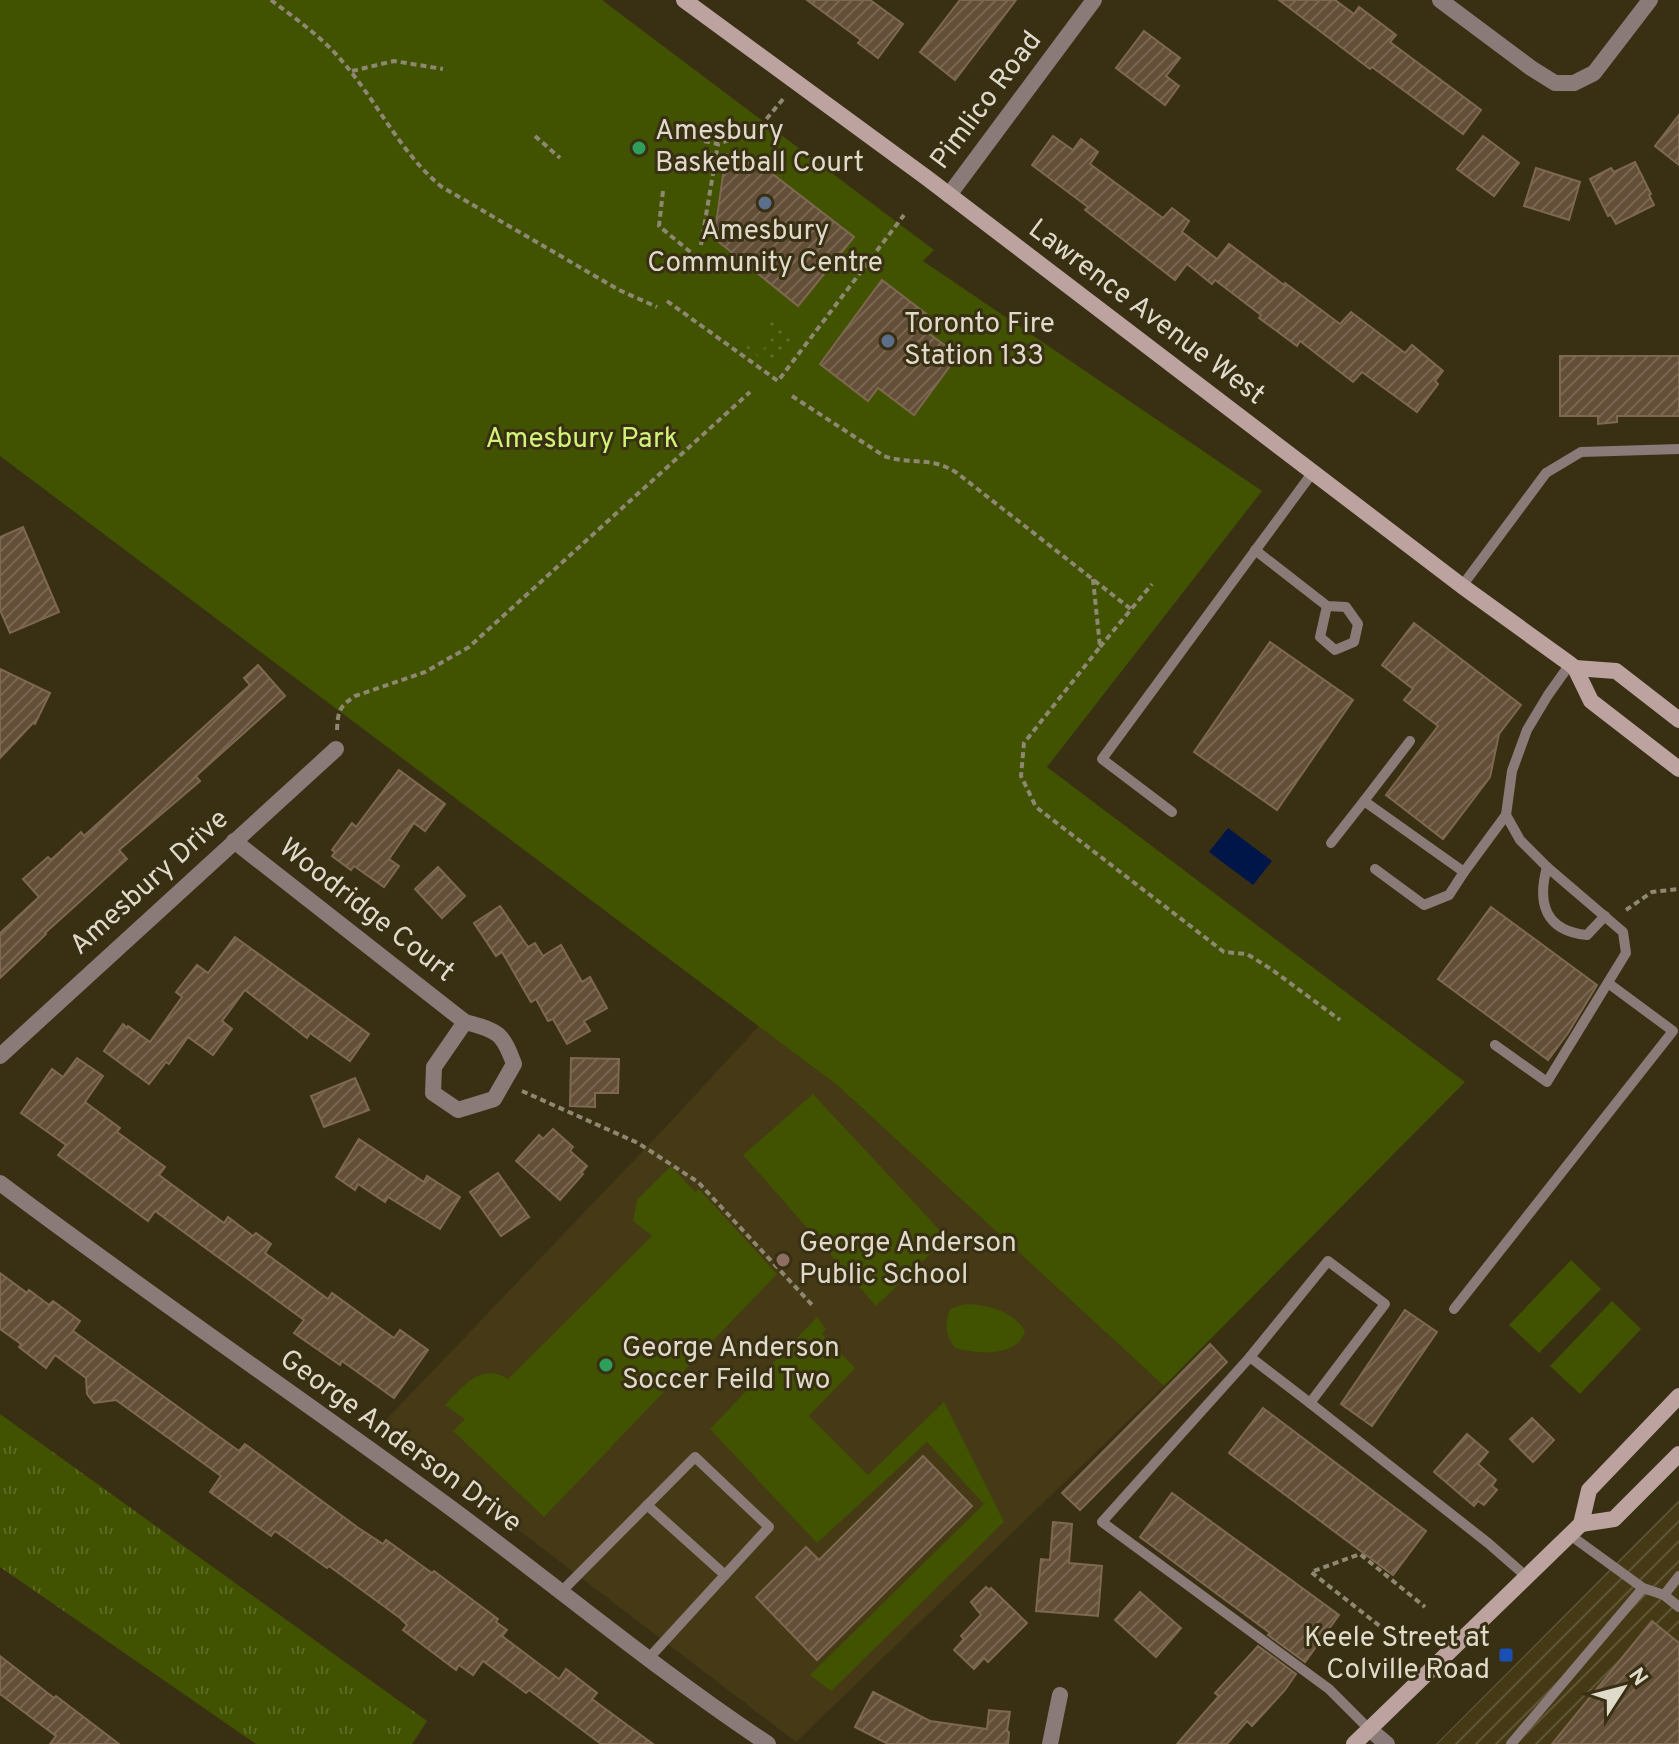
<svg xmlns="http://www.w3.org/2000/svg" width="1679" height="1744" viewBox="0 0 1679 1744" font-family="Overpass,sans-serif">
<defs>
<pattern id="industrial-furrows" width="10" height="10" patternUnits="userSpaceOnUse" patternTransform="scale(2)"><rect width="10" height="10" fill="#453a15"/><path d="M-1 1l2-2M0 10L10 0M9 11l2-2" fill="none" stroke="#5f5636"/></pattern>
<pattern id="grass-tufts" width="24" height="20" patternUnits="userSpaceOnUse" patternTransform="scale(2)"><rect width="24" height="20" fill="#415200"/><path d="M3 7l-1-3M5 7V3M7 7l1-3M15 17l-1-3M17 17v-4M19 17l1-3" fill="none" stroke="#5c6a24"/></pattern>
<pattern id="garden-dots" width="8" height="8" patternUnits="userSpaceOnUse" patternTransform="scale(2)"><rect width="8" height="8" fill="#415200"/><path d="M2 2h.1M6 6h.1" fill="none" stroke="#5c6a24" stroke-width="1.8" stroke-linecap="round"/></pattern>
<pattern id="building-hatch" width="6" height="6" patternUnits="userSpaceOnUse" patternTransform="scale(2)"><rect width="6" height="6" fill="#634e37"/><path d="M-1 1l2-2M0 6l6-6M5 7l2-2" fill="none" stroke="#796753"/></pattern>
</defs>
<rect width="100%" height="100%" fill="#393014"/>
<!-- industrial -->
<path fill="url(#industrial-furrows)" d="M1679,1500V1744H1436Z"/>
<!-- built -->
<path fill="#453a15" d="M759,1026L837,1085L1164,1386L796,1742L381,1425L660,1133Z"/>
<!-- grass -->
<path fill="url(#grass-tufts)" d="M0,1414L427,1721L412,1744H256L0,1567Z"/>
<!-- park -->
<g fill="#415200">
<path d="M0,0H602L934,250L923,261L1262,491L1047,767L1465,1082L1164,1386L837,1085L0,456Z"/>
<path d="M813,1094L947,1238L876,1306L743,1155Z"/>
<path d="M671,1166L695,1192L699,1189L777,1274L544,1517L453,1431L465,1419L445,1405C464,1387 479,1362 508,1379L652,1236L633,1221L637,1200Z"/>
<path d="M1571,1260L1601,1289L1539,1353L1509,1325Z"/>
<path d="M1612,1301L1641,1329L1580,1394L1550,1366Z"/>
<path d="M965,1304C987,1304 1013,1311 1025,1331C1018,1358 975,1354 955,1348C945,1334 944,1325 950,1309Z"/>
<path d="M817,1317L826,1329L822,1334L855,1368L809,1416L868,1475L944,1402L1004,1522L831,1691L810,1675L984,1504L927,1442L817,1543L710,1429Z"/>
</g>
<!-- garden -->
<path fill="url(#garden-dots)" d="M768,318L795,338C773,369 775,369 745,347L749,342L762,351L776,332L765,323Z"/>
<!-- water -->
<path fill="#001548" d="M1228,828L1272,861L1253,885L1209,852Z"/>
<!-- building -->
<g fill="url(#building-hatch)" stroke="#7e6850" stroke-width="2">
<path d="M807,0H870L903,24L878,58L858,43L861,40Z"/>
<path d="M960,0H1016L955,80L920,52Z"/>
<path d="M1279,0H1335L1354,14L1359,7L1396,35L1390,42L1481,110L1463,134L1372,67L1370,69Z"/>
<path d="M1144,31L1180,58L1166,76L1179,86L1165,105L1116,68Z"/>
<path d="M1679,115V165L1655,146Z"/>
<path d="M1053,136L1073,150L1081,139L1098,152L1090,164L1163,218L1172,208L1189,221L1182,232L1217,259L1229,244L1284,285L1285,283L1340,324L1351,312L1405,353L1412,345L1443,371L1435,381L1438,384L1417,412L1362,372L1353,382L1300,341L1297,346L1259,318L1261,315L1215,280L1212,284L1187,264L1175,280L1085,210L1088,207L1032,165Z"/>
<path d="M1483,136L1519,163L1494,196L1457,169Z"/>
<path d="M726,154L766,169L854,237L798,306L714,238Z"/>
<path d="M1635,162L1651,194L1649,195L1654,205L1616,224L1611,215L1608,216L1590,179L1611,168L1614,172Z"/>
<path d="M1536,168L1580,182L1569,220L1524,206Z"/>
<path d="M882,280L929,316L920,327L958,355L914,415L878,388L868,401L820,364Z"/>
<path d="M1560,356H1679V416H1617V422L1598,424V416H1560Z"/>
<path d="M23,527L59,612L10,633L0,610V537Z"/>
<path d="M1414,623L1521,705L1499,734L1490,777L1443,839L1386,795L1438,726L1404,700L1413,689L1382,665Z"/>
<path d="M1270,642L1353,700L1277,810L1194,752Z"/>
<path d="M258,665L285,696L196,776L200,781L119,850L127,859L45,933L46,934L0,978V933L39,897L23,879L48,857L51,860L81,832L84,836L250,685L244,678Z"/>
<path d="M0,669L50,693L35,724L33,723L0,758Z"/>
<path d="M399,770L445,804L425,831L414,823L389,859L399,866L384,887L354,866L351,870L332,856L335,852L332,850L352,823L356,827Z"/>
<path d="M438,867L465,896L442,918L415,889Z"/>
<path d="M500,906L528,947L535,943L543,956L561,945L582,982L590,977L607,1008L584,1021L590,1031L567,1044L553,1019L548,1021L536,999L531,1002L502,952L496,956L474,923Z"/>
<path d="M1491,907L1597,985L1568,1033L1548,1060L1438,979Z"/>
<path d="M235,937L369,1034L350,1061L310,1033L307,1038L245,990L222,1021L232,1029L213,1055L188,1037L169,1064L166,1062L149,1084L104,1051L123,1024L127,1028L128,1026L150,1042L182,997L176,992L197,965L208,973Z"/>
<path d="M77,1058L103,1076L85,1102L120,1128L117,1132L165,1167L159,1175L224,1223L228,1217L253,1236L256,1233L271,1244L265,1253L328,1299L332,1293L394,1338L400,1330L428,1350L394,1398L342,1361L340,1365L294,1333L304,1320L155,1211L148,1221L58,1155L66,1145L21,1113L52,1069L63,1077Z"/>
<path d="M571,1058L619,1059L618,1093H595V1107L570,1106Z"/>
<path d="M355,1078L369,1110L324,1127L311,1096Z"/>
<path d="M553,1129L573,1147L570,1151L587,1166L581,1173L583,1174L560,1200L516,1161L539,1135L543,1139Z"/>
<path d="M359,1139L424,1182L427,1176L460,1197L440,1229L388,1197L385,1202L358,1184L355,1190L336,1177Z"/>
<path d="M498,1173L529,1217L501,1236L470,1192Z"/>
<path d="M0,1273L27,1293L29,1290L49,1305L53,1301L80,1321L73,1331L239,1451L245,1444L357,1527L383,1544L386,1540L432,1573L434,1571L498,1619L496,1622L507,1630L502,1636L559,1679L566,1669L597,1693L592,1699L653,1744H601L529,1690L526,1693L483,1661L473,1675L459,1665L456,1670L403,1630L407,1625L400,1618L329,1566L327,1568L275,1531L271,1536L210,1492L221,1476L116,1400L94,1403L87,1394L86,1378L55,1355L46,1368L19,1347L21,1344L0,1329Z"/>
<path d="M1405,1310L1437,1332L1372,1426L1341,1404Z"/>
<path d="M1210,1344L1227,1362L1080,1510L1062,1493Z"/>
<path d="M1263,1408L1426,1531L1393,1575L1229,1453Z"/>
<path d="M1532,1418L1554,1440L1533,1462L1510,1439Z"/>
<path d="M1467,1434L1488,1452L1478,1464L1496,1480L1492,1486L1497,1490L1484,1505L1478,1501L1474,1506L1434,1472Z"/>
<path d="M923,1456L972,1506L817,1660L756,1597L806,1547L819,1560Z"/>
<path d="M1172,1493L1339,1615L1305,1662L1268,1635L1270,1633L1140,1537Z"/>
<path d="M1053,1522L1072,1524L1069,1563L1102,1566L1098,1616L1036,1611L1041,1559L1050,1560Z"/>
<path d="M986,1587L989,1590L991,1588L1027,1623L988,1662L984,1658L974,1669L954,1650L964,1639L961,1636L981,1615L971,1602Z"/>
<path d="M1140,1592L1181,1628L1156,1657L1115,1620Z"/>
<path d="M1652,1621L1679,1643V1744H1552Z"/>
<path d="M1258,1646L1296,1674L1285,1690L1252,1726L1247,1721L1227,1744H1177L1219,1696L1215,1693Z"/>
<path d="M0,1656L54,1698L56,1696L119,1744H50L56,1736L0,1694Z"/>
<path d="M873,1692L930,1721L987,1729L989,1710L1010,1712L1007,1731L1009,1732L1008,1744H888L855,1727Z"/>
</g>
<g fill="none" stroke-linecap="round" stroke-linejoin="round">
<!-- path -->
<g stroke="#8e8771" stroke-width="4" stroke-dasharray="6 4" stroke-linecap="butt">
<path d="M271,0C296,19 322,37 342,61C377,101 400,153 442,187L619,290L657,307"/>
<path d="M352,71L394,61L443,69"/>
<path d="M535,136L560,158"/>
<path d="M704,141L718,144L758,129L784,98"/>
<path d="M663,191L659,226L694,255"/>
<path d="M701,245L718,144"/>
<path d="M667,301L778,381L904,215"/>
<path d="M792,396L884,456C900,462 916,460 932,463C941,464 949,468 957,473L1132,610"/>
<path d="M1093,579L1100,647L1024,743L1021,776L1036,807L1224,952L1247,954L1271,969L1340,1020"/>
<path d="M1100,647L1152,584"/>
<path d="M337,730C338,711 339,707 355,696L425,672L469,647L750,392"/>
<path d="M1626,910L1652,892L1679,889"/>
<path d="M522,1091L638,1143L698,1182L814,1307"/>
<path d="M1395,1638L1311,1572L1360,1554L1425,1607"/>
</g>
<!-- lane -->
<g stroke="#8a7a78" stroke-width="10">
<path d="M1255,550L1327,606L1346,607L1358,624L1354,642L1335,650L1320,637L1327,606"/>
<path d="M1462,586L1546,473L1581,452L1679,449"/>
<path d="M1364,801L1410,741"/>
<path d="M1172,812L1102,759L1313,472"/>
<path d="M1331,843L1364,801L1464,872L1506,815"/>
<path d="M1547,867C1537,903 1545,931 1587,935L1605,916"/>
<path d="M1375,869L1424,905L1449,895L1464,872"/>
<path d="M1495,1045L1547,1082L1626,953L1623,932L1547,867L1520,840L1506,815L1512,771L1527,730L1548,695L1570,664"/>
<path d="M1454,1309L1673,1031L1608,983"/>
<path d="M1250,1357L1310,1403"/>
<path d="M647,1505L725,1575"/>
<path d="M1570,1535L1643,1588L1664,1595L1679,1607"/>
<path d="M561,1592L695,1457L769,1527L649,1658"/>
<path d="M1664,1595L1679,1576"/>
<path d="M1368,1728L1329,1689L1102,1522L1250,1357L1328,1261L1385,1304L1310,1403L1488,1543L1527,1577"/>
<path d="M1511,1744L1643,1588"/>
</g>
<!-- street -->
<g stroke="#8a7a78" stroke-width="16">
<path d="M1440,0L1531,68L1555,83H1574L1594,73L1650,0"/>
<path d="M949,195L1094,0"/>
<path d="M234,841L465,1022L434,1067L433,1093L458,1110L494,1099L514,1064C502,1031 497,1031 465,1022"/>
<path d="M0,1056L336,749"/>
<path d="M0,1183C142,1290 289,1390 433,1495C546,1577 652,1667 768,1744"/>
<path d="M1368,1728L1387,1744"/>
<path d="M1050,1744L1060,1695"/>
</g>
<!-- secondary -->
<g stroke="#bda3a0" stroke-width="16">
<path d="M684,0L927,178L1462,586L1570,664L1575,668L1591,701L1679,769"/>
<path d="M1575,668L1616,671L1679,720"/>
<path d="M1581,1524L1614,1519L1679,1454"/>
<path d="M1354,1744L1581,1524L1589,1490L1679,1396"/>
</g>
</g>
<!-- markers -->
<g fill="#2e9e5b" stroke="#393014" stroke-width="3">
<circle cx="639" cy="148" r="8"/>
<circle cx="606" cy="1365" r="8"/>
</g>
<g fill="#5c6f8a" stroke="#393014" stroke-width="3">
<circle cx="765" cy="203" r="8"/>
<circle cx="888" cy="341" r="8"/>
</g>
<circle fill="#8d6e63" stroke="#393014" stroke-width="3" cx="783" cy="1260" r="8"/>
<rect fill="#1a4fb4" stroke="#393014" stroke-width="3" x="1498" y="1647" width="16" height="16" rx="4"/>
<g text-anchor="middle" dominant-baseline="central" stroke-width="6" stroke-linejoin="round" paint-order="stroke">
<!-- street labels -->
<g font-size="28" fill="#dfdaca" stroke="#393014">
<text transform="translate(987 101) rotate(-53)">Pimlico Road</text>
<text transform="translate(1146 313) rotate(37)">Lawrence Avenue West</text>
<text transform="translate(150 883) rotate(-42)">Amesbury Drive</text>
<text transform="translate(366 911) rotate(38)">Woodridge Court</text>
<text transform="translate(400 1442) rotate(36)">George Anderson Drive</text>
</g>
<!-- poi labels -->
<g font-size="28" fill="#dfdaca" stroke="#393014" text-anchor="start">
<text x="655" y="132">Amesbury<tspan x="655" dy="32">Basketball Court</tspan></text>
<text x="765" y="232" text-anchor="middle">Amesbury<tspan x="765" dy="32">Community Centre</tspan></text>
<text x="904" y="325">Toronto Fire<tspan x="904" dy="32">Station 133</tspan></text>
<text x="799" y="1244">George Anderson<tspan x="799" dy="32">Public School</tspan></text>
<text x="622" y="1349">George Anderson<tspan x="622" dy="32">Soccer Feild Two</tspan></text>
<text x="1490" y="1639" text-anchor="end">Keele Street at<tspan x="1490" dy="32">Colville Road</tspan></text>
</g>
<!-- park labels -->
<g font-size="28" fill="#d0f378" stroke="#393014">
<text x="582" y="440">Amesbury Park</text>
</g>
</g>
<!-- north arrow -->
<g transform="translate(1623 1688) rotate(54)" stroke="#393014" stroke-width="6" paint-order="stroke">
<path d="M0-6L14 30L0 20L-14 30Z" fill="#dfdaca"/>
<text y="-12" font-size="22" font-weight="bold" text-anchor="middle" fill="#dfdaca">N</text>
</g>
</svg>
